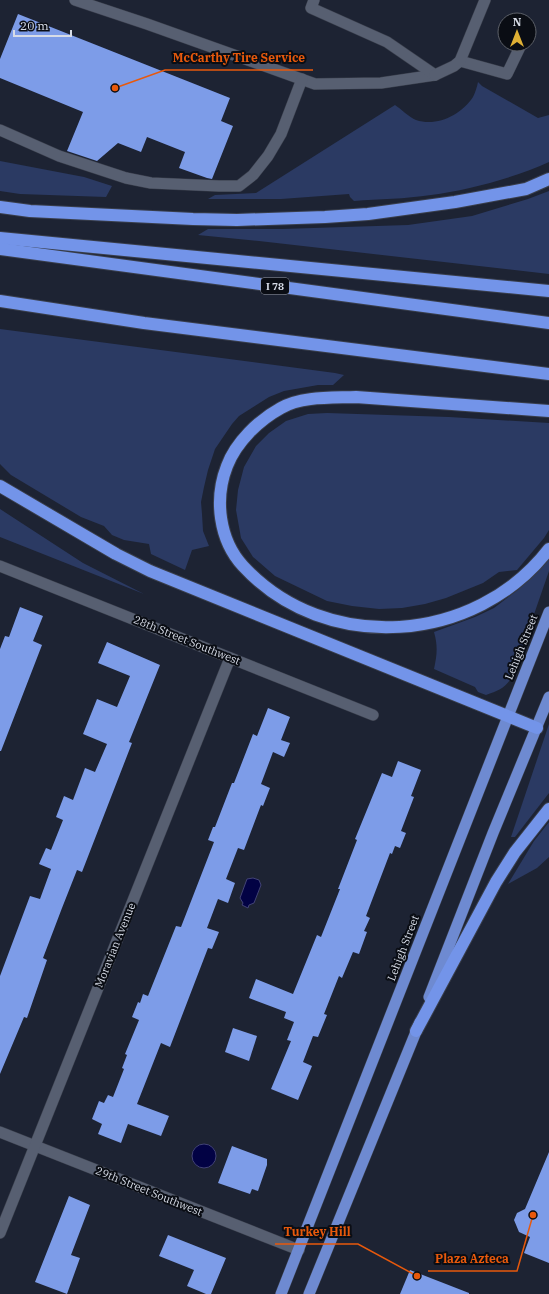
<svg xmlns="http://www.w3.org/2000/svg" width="549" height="1294" viewBox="0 0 549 1294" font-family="'IBM Plex Serif',serif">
<rect width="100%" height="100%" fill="#1d2333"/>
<!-- green -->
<g fill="#2b3a63">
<path d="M478,82L482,86L538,118L549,115V162C514,178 468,190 431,195C405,199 379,199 354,201L350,197L349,194L281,199H208L215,195L256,193L395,105C401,109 409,117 416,120C437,127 461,115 473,97C475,93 477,87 478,82Z"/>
<path d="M0,161L84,177L112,186L106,197L20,194L0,191Z"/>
<path d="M549,191V274L259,241L198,235L208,229H282L408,225L472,216L528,199Z"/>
<path d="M0,329L335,373L344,375L333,385H318L284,391L269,397L239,416L232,424L215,449L208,470L204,487L201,502L202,514L203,531L209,546L192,550L185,570L151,554L149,544L124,540L112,535L104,526L81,517L11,475L0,464Z"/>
<path d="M327,413L449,417L549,423V530L544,538L517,570L499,572L483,583L446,598L425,604L402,608L379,609L352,606L327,601L275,576L253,557L241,538L236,510L238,490L244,467L256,446L269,433L286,421L308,414Z"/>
<path d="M0,509L83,563L144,594L0,537Z"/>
<path d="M549,558V571L513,675C507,687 499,691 486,695L478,692L475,687L434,669C437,655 438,646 434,632L475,617L494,608L519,589L523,582Z"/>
<path d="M549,724V793L515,837H511Z"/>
<path d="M549,822V857L537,868L508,884L534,841Z"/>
</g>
<!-- water -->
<g fill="#020244" stroke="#424375">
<path d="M253,878L259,880L261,885L254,903L249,905L248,908L242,905L243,903L240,898L247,879Z"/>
<circle cx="204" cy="1156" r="12"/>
</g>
<!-- building -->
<g fill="#7d9ce8">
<path d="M18,14L230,98L221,121L233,126L212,179L207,178L179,168L185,152L147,137L141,152L118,143L97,161L67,151L83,112L0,78V59Z"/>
<path d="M20,607L43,616L33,641L42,645L1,751H0V649L5,636L9,637Z"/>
<path d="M107,642L160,665L129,742L132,743L82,872L77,870L62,908L43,958L47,960L27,1018L24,1017L0,1074V976L30,896L40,899L51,869L39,864L46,848L51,850L63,820L56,817L64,796L73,800L85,768L95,772L107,744L83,734L97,699L117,707L130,676L98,663Z"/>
<path d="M268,708L290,717L281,740L290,743L284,757L273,752L261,784L270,788L263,806L261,805L244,850L238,848L226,879L235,883L228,903L218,899L207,928L219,932L212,949L208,948L170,1047L161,1043L137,1104L169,1116L161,1136L128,1124L121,1143L98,1134L102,1124L92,1119L99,1101L104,1103L108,1095L113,1097L124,1069L122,1068L127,1055L125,1054L139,1020L132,1017L138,1002L140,1003L143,994L148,996L176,926L181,927L214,842L208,840L213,827H215L232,783H234L253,734L257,736Z"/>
<path d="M398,761L421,770L411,796L414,797L401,831L406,833L400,848L395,846L392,854L390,853L366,916L370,918L364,931L367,932L359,954L353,952L342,978L339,976L324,1014L327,1015L318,1037L313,1036L303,1062L312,1066L298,1100L271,1089L291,1041L287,1040L294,1022L284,1018L286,1012L249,998L256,979L293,994L317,935L321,937L340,889H338L357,840L355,839L382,773L392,777Z"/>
<path d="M233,1028L257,1036L249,1061L225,1052Z"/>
<path d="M232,1146L267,1159V1165L258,1191L252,1189L250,1194L218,1183Z"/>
<path d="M549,1152V1263L524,1253L530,1237L519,1232L514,1220L517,1213L525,1209Z"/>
<path d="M69,1196L90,1205L71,1255L80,1258L67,1294L35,1282Z"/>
<path d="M168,1235L226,1258L211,1294H206L187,1286L194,1270L159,1256Z"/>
<path d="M410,1270L469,1293V1294H400Z"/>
</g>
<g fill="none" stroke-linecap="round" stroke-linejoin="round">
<!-- service casing -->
<g stroke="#393e4b" stroke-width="12">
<g id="service">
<path d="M75,0L147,24L315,84L381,83L435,75"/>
<path d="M314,0L311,8L387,42L435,75"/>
<path d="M460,61L507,74L520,47"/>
<path d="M0,130L59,156L126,178L151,183L219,186H239L253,175L268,156L281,134L302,79"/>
</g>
</g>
<!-- minor casing -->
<g stroke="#393e4b" stroke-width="12">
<g id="minor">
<path d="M435,75L454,66L460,61L485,0"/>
<path d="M0,566L373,715"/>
<path d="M0,1132L299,1250"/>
<path d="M0,1233L230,658"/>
</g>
</g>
<!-- trunk casing -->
<g stroke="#393e4b" stroke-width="12">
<g id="trunk">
<path d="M429,997L493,833L549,697"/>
<path d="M281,1294L549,612"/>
<path d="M309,1294L420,1022"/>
</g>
</g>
<!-- motorway casing -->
<g stroke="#393e4b" stroke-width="14">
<g id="motorway">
<path d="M0,207L30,211L193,219L237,220L325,217L368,214L455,202L526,189L549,179"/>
<path d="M0,238L549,291"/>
<path d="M0,249L549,323"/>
<path d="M0,301L144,323L549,374"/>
<path d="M549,411L356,397C332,398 302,396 281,408C259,420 236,442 227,466C214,499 219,540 243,566C326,656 476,644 549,549"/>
<path d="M0,486L116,554L150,571L537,728"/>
<path d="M416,1031L496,882L515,852L549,809"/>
</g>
</g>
<!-- service -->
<use href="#service" stroke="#575f71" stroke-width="11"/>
<!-- minor -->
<use href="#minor" stroke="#575f71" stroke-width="11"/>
<!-- trunk -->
<use href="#trunk" stroke="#6e8ad1" stroke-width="11"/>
<!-- motorway -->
<use href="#motorway" stroke="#7394e9" stroke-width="12"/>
</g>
<g text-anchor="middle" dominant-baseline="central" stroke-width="4" stroke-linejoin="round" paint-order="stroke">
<!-- shield labels -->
<rect fill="#0a0d14" stroke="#9a9ea8" stroke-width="1" x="261" y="278" width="28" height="16" rx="3"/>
<g font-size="10" font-weight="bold" fill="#d7dce7">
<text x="275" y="286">I 78</text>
</g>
<!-- street labels -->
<g font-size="11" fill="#d7dce7" stroke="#0a0d14">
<text transform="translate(187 640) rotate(22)">28th Street Southwest</text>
<text transform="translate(521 647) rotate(-68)">Lehigh Street</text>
<text transform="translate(115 945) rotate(-68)">Moravian Avenue</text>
<text transform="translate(403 948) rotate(-69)">Lehigh Street</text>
<text transform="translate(149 1191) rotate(22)">29th Street Southwest</text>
</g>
</g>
<!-- callouts -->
<path fill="none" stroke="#e8590c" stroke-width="1.5" d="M115 88L165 70H313M417 1276L358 1244H275M533 1215L517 1271H428"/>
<g fill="#e8590c" stroke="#0a0d14" stroke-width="1.5">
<circle cx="115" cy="88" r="4"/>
<circle cx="417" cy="1276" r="4"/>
<circle cx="533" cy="1215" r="4"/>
</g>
<g font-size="12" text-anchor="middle" font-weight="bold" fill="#e8590c" stroke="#0a0d14" stroke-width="4" stroke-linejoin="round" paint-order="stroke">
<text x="239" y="62">McCarthy Tire Service</text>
<text x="317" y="1236">Turkey Hill</text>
<text x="472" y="1263">Plaza Azteca</text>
</g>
<!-- north arrow -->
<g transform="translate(517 32)"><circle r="19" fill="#0a0d14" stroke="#5c6068"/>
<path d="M0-3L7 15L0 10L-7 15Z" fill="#dfb034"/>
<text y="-6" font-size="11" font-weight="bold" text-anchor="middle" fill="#d7dce7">N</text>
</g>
<!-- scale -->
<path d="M14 30v6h57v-6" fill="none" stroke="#d7dce7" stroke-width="2"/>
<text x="20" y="30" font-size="12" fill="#d7dce7" stroke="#0a0d14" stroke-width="3" paint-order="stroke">20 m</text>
</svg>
